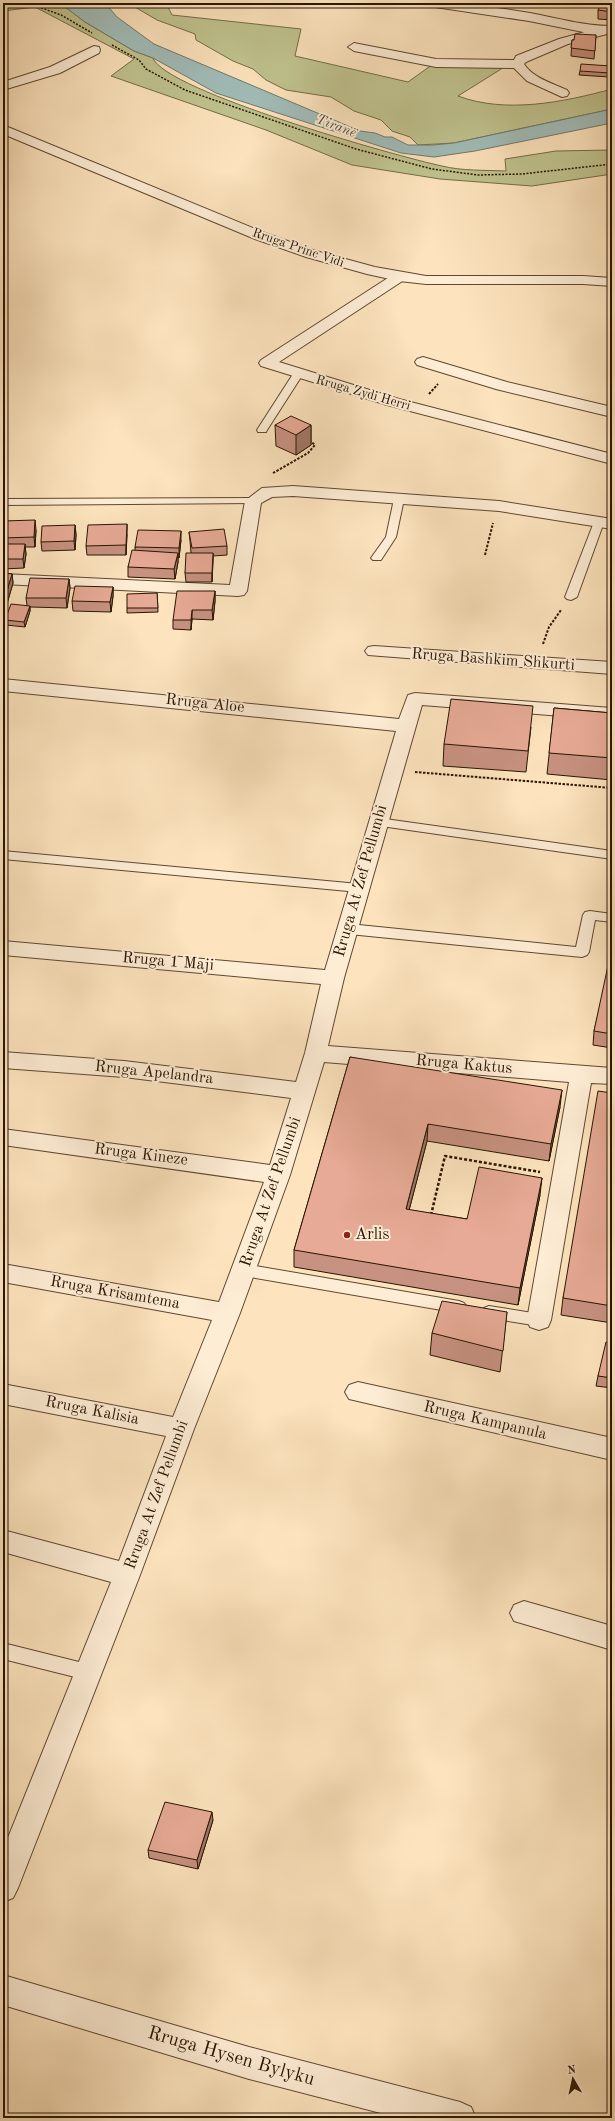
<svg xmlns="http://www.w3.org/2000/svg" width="615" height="2121" viewBox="0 0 615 2121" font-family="'Old Standard TT',serif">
<rect width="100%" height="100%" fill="#fde4be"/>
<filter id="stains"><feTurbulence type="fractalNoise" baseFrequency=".005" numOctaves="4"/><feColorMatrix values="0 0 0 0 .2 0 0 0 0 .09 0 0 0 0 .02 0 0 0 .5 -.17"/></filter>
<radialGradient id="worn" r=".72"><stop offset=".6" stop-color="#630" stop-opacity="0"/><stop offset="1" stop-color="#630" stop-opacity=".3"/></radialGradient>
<!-- green -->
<g fill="#c0c490" stroke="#746c48">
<path d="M3,3H60L85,22L134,51L153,58C165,91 399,157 442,166C462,171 485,170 506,171L505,159L556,151L612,150V174L532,186L440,179L352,165L266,130L111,76L134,59L35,7L3,11Z"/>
<path d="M128,3H173L168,7L172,15L301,29L295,56L408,82L433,64L506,66L458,96C506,114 564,102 612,89V109L454,143L418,145L410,137L392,131L381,120L354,111L331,97L286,90L266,80L253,69L233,61L196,40L195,34L157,20Z"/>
</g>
<!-- water -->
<path fill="#a1bdb9" stroke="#71796f" d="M60,3H105L117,17L154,44L360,131L375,133L385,137H392L408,145H433L454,143L612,109V123L475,151L434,157L401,153L216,93L153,58L134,51L85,22Z"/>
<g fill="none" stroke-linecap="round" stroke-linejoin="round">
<!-- service casing -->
<g stroke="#5e4830" stroke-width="2">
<g id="service">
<path d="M298,371L303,374L267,430L266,432H258L257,430L293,374Z"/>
<path d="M399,496L404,499L396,537L381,560H373L371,558L386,537L394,499Z"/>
<path d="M253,498L258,501L257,503L3,505V499Z"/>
<path d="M599,519L604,522L577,597L571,600L567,599L565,597L594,522Z"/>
<path d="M378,818L612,851V859L374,825L372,822L374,819Z"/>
<path d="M3,851L359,884L364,885L365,888L364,891L359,892L3,859Z"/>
<path d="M590,911L612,914V922L595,920L589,952L587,955L582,957L349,934L344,932L342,929L344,926L349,924L576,947L583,915L585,912Z"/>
<path d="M244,1264L459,1301L464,1303L467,1307L464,1311L459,1313L244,1276L239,1274L236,1270L239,1266Z"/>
<path d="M489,1306L539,1314L544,1316L547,1320L544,1324L539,1326L489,1318L484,1316L481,1312L484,1308Z"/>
<path d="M3,1643L87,1664L93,1666L96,1672L93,1678L87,1680L3,1659Z"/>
</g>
</g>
<!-- minor casing -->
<g stroke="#5e4830" stroke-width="2">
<g id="minor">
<path d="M607,26L611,27V33L568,44L526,62L524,64C533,78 552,83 567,90L569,93L567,96L562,97L527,81L514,68L436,67L354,51L348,47L354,43L436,59L514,60L516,56L559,39Z"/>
<path d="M94,46L99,47L100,50L99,53L60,73L3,90V82L50,67Z"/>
<path d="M399,273L404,274L406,277L404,280L279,362L399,399L612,454V464L387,405L261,366L259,363L261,360L394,274Z"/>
<path d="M423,357L507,382L612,407V417L496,389L417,365L415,362L417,359Z"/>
<path d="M293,486L499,501L612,519V529L499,511L293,496L272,497L261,503L247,591L244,595L238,596L3,584V574L230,585L245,501L262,488Z"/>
<path d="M374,646L612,662V674L368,655L365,651L368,647Z"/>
<path d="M3,679L399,719L408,695L415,693L612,708V720L422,705L344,978L328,1046L612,1068V1084L591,1083L551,1320L548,1327L539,1330L530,1327L527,1320L569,1082L324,1062L290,1175L240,1313L194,1429L140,1575L18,1888L13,1898L3,1902V1850L111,1582L3,1552V1530L119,1561L166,1436L3,1404V1384L173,1417L212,1320L3,1282V1264L219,1302L264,1182L3,1145V1129L270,1165L291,1098L124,1077L3,1068V1052L124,1061L296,1082L305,1053L321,984L3,955V941L325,970L396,731L3,691Z"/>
<path d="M358,1382L612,1438V1460L349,1399L345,1392L349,1385Z"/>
<path d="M524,1601L612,1626V1650L514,1621L510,1613L514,1605Z"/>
<path d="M3,1975L249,2047L460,2102L471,2107L476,2118H400L249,2079L3,2005Z"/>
</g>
</g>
<!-- tertiary casing -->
<g stroke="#5e4830" stroke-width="2">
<g id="tertiary">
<path d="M429,3C463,3 496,7 530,13C557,18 584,26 612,26V34H593L529,21L435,7Z"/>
<path d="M3,125L265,233L316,251L375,267L426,276H583L612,278V286L583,284H426L399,281L367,274L306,257L255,239L3,134Z"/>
</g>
</g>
<!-- path-far2 -->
<g stroke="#291400" stroke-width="1.5" stroke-dasharray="2 1.5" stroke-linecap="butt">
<path d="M28,3L61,15L92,33"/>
<path d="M112,45L139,60L146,69L185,90L356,149L432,169L478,175L522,174L612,164"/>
</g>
<!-- path-far1 -->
<g stroke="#291400" stroke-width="2" stroke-dasharray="2.5 1.5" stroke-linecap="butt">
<path d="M429,394L438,384"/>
<path d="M273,473L308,453L315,445L309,440"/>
<path d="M485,555L493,523"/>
<path d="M543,644L549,627L561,610"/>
<path d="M415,772L612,788"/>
</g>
<!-- path -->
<path stroke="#291400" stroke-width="2.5" stroke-dasharray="3 2" stroke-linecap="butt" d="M431,1215L445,1156L540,1172"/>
<!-- service -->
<use href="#service" fill="#feedd5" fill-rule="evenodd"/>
<!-- minor -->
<use href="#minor" fill="#feedd5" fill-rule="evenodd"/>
<!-- tertiary -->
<use href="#tertiary" fill="#feedd5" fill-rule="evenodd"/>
</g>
<!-- wall -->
<g fill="#c79281" stroke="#291400">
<path d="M612,3V20L598,19V10Z"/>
<path d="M612,27V42L608,36L609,28Z"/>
<path d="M596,35L594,59L571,56L572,40H574Z"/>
<path d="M611,66L609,77L579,75L580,71Z"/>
<path d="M275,425H311V445L296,455L276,446Z"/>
<path d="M3,521L36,530L35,547H25L26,554L24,568L3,569Z"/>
<path d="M75,525L76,535L75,550L42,551L41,542Z"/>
<path d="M189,532L227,546V555L213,556L212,582H186L185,573L191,553L190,541Z"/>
<path d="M127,534L126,555H87L86,546Z"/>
<path d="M181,540L179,558H178V562L175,579L128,577V567L135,551V547Z"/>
<path d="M3,573L12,574L13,583L6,607L3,606Z"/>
<path d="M69,579L70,588L67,608L30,607V611L25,627L6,625L5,620L27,605L26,598Z"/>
<path d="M113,587V596L111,612L73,611L72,601Z"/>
<path d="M215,591V601L213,620L192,619L191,630L173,629V620Z"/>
<path d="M157,593L158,612L127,613V608Z"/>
<path d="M554,708L612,713V780L547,774Z"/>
<path d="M531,727L526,772L443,766L444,744Z"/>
<path d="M612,956V1048L593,1045L594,1031Z"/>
<path d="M350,1057L560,1107L549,1161L427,1141L409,1210L467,1219L540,1195L518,1305L294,1267V1250Z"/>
<path d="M612,1093V1323L561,1315L563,1298Z"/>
<path d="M507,1312L500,1372L430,1355L432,1333Z"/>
<path d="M612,1343V1388L596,1386L598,1376Z"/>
<path d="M213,1820L198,1869L149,1858L148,1850Z"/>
</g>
<!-- shaded-wall -->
<g fill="#a27769" stroke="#291400">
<path d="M311,425V445L296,455V435Z"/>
<path d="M35,520L36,530L35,547L34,537Z"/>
<path d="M127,524V534L126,555V545Z"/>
<path d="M75,525L76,535L75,550L74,541Z"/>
<path d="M181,531V540L179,558V548Z"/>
<path d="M25,544L26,554L24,568L23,559Z"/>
<path d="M178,553V562L175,579L174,569Z"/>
<path d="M213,553V562L212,582V573Z"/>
<path d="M12,574L13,583L6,607L5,597Z"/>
<path d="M69,579L70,588L67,608L66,598Z"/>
<path d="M113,587V596L111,612L110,602Z"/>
<path d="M215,591V601L213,620L212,610Z"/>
<path d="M30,606V611L25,627L24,622Z"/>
<path d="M192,610V619L191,630V620Z"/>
<path d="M562,1090L560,1107L549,1161L551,1144Z"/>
<path d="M428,1124L427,1141L405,1226L406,1209Z"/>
<path d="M542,1178L540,1195L518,1305L520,1288Z"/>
<path d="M212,1812L213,1820L198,1869L197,1860Z"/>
</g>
<!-- building -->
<g fill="#e7aa96" stroke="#291400">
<path d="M602,3H612V12L598,10Z"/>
<path d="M612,27V32L609,28Z"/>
<path d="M575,34L596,35L595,51L571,48L572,40H574Z"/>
<path d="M581,64L611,66L610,73L580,71Z"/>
<path d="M291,416L311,425L296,435L275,425Z"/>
<path d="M35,520L34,537L3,538V521Z"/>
<path d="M127,524L126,545L86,546L88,525Z"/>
<path d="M75,525L74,541L41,542L42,526Z"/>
<path d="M224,529L227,546L192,548L189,532Z"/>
<path d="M138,530L181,531L179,548L135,547Z"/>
<path d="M3,544H25L23,559H3Z"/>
<path d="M132,550L178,553L174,569L128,567Z"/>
<path d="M186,553H213L212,573H185Z"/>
<path d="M3,573L12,574L5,597H3Z"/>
<path d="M30,578L69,579L66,598H26Z"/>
<path d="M75,586L113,587L110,602L72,601Z"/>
<path d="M177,591H215L212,610H192L191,620H173Z"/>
<path d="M157,593L158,608H127V594Z"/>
<path d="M11,604L30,606L24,622L5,620Z"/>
<path d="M451,699L533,706L528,751L444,744Z"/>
<path d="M554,708L612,713V758L549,753Z"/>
<path d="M610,956H612V1034L594,1031Z"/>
<path d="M350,1057L562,1090L551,1144L428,1124L406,1209L467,1219L479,1167L542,1178L520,1288L294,1250Z"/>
<path d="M598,1091L612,1093V1306L563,1298Z"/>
<path d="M442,1301L507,1312L503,1351L432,1333Z"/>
<path d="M606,1342L612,1343V1378L598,1376Z"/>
<path d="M165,1802L212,1812L197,1860L148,1850Z"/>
</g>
<!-- markers -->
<circle fill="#8f2418" stroke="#feedd5" stroke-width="1.5" cx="347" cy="1235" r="4"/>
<g text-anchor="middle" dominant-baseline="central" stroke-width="4" stroke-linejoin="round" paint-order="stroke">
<!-- far-street labels -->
<g font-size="13" fill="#291400" stroke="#feedd5">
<text transform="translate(298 248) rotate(19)">Rruga Princ Vidi</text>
<text transform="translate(363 393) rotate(16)">Rruga Zydi Herri</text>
</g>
<!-- far-water labels -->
<g font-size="14" font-style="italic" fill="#534f41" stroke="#feedd5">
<text transform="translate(336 126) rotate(21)">Tiranë</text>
</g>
<!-- street labels -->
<g font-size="16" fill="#291400" stroke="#feedd5">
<text transform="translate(493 660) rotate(4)">Rruga Bashkim Shkurti</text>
<text transform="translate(205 704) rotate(6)">Rruga Aloe</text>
<text transform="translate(361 881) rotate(-74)">Rruga At Zef Pellumbi</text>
<text transform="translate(168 962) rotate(5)">Rruga 1 Maji</text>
<text transform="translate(464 1065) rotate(5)">Rruga Kaktus</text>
<text transform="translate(154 1073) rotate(6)">Rruga Apelandra</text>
<text transform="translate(141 1155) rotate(7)">Rruga Kineze</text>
<text transform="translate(271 1192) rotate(-71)">Rruga At Zef Pellumbi</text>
<text transform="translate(115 1293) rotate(10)">Rruga Krisamtema</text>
<text transform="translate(92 1411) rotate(11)">Rruga Kalisia</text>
<text transform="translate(485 1421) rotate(13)">Rruga Kampanula</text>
<text transform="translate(157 1495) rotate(-70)">Rruga At Zef Pellumbi</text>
</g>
<!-- poi labels -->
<g font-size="16" fill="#291400" stroke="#feedd5" text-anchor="start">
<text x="355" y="1235">Arlis</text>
</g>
<!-- near-street labels -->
<g font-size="19" fill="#291400" stroke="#feedd5">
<text transform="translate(231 2057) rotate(16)">Rruga Hysen Bylyku</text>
</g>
</g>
<!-- margin -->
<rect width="615" height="2121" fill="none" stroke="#fde4be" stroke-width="16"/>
<rect x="4" y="4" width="607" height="2113" fill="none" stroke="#291400" stroke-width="2"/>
<rect x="8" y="8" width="599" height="2105" fill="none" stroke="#291400"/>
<!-- north arrow -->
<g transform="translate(573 2079) rotate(351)" stroke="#feedd5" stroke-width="3" paint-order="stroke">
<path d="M0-3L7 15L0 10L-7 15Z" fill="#291400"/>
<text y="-6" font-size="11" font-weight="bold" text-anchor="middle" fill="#291400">N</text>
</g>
<rect width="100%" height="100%" filter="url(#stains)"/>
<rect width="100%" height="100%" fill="url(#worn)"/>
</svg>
